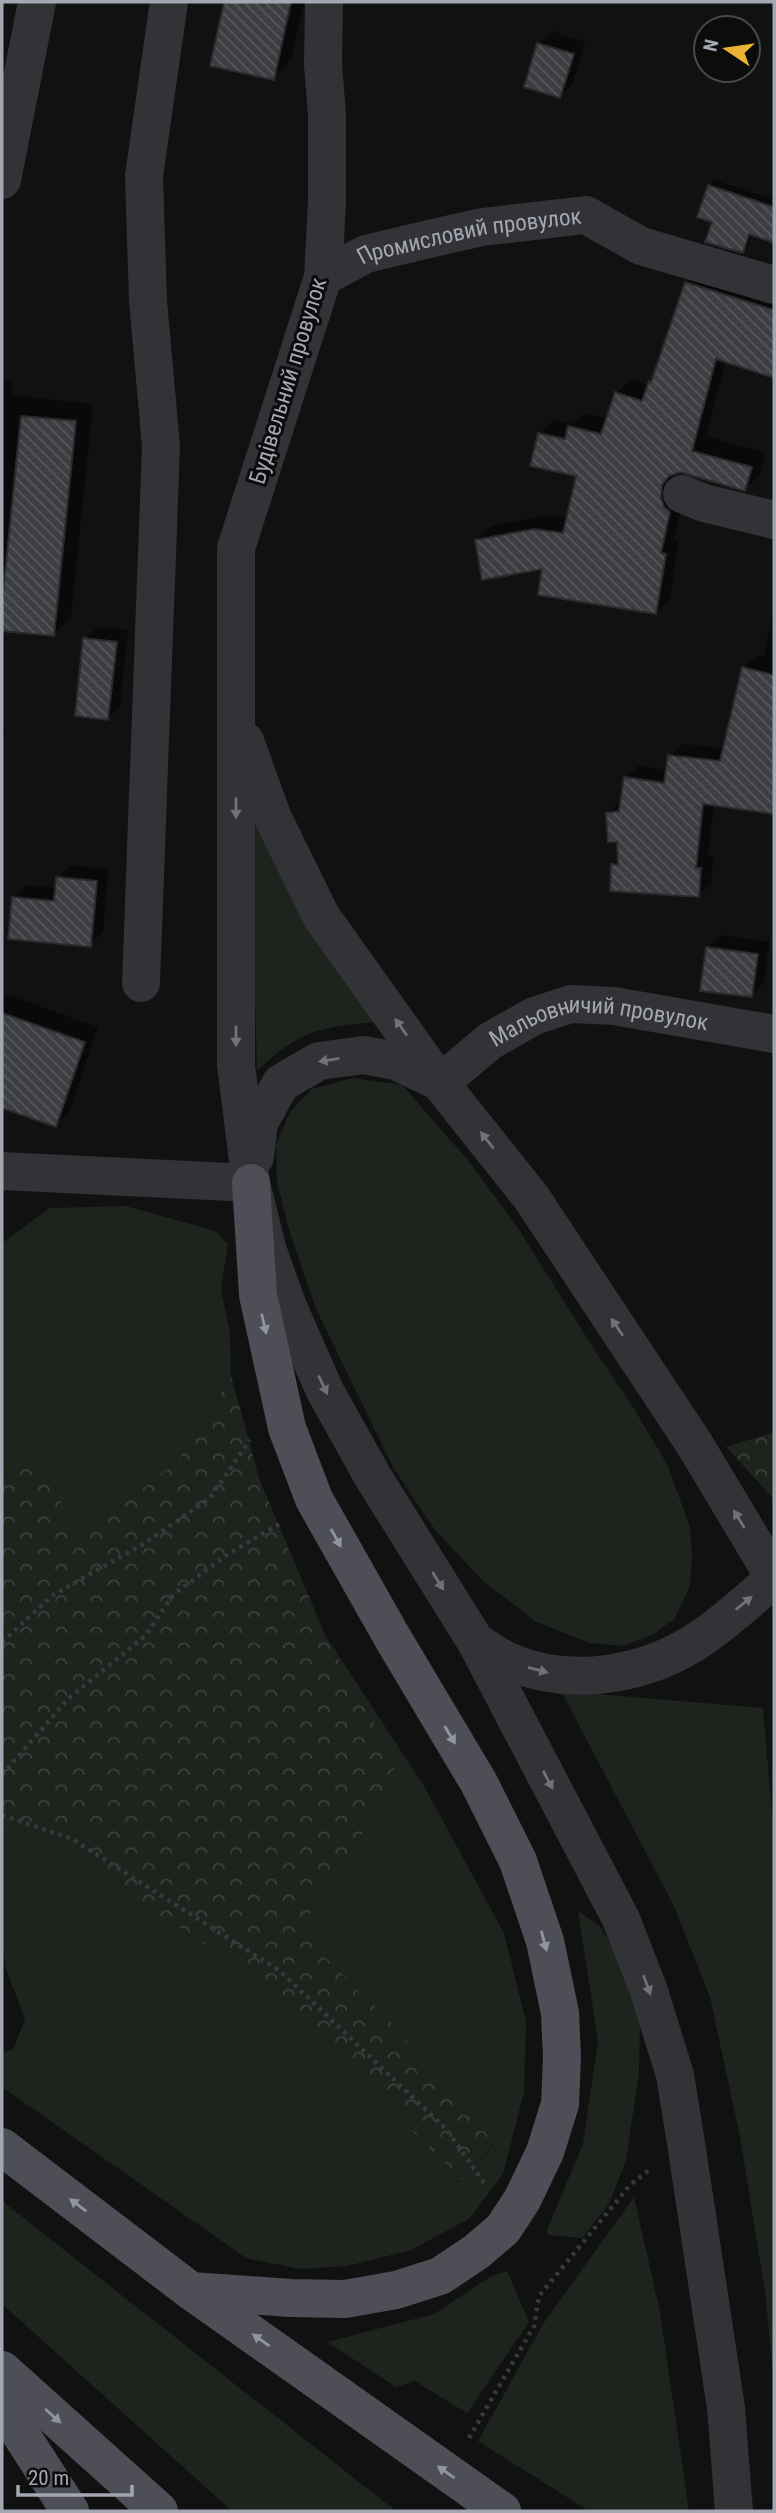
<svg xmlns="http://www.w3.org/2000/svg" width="776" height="2513" viewBox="0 0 776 2513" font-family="'Roboto Condensed',sans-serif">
<defs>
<pattern id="forest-crowns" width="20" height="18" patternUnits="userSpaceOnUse" patternTransform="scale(1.75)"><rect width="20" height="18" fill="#1d241e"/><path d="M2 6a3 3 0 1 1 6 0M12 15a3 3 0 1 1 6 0" fill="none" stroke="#3b413c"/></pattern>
<pattern id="building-back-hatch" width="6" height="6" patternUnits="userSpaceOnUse" patternTransform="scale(1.75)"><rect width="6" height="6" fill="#3d3e42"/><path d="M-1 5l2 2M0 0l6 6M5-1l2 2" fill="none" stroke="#56575b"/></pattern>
</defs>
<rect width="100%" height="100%" fill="#111112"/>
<!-- green -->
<g fill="#1d241e">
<path d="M251,825L263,828L375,1022C318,1027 299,1031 257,1071Z"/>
<path d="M353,1078L402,1085L467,1159L516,1225L597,1354L633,1407L667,1464L690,1527L692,1554L690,1586L675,1618L652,1635L624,1646L589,1643L535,1621L482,1580L435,1530L394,1469L316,1309L290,1233L277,1182L276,1144L290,1112L312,1089Z"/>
<path d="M126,1206L215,1231L228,1244L221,1289L230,1332L231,1376L178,1460L81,1540L52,1484L22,1464L2,1480V1243L50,1208Z"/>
<path d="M325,1635L424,1786L504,1933L526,2022L524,2092L503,2174L470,2218L411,2250L347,2266L300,2269L246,2258L2,2087V2054L14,2048L25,2019L7,1972L2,1945V1833L78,1821L103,1880L255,1976L463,2179L494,2144L384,2014L311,1944L309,1898L358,1843L397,1764Z"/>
<path d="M561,1691L763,1708L774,1837V2382L765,2291L740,2137L710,1997L674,1906Z"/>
<path d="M578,1911L599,1925L628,1972L640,2018L639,2073L626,2160L609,2204L582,2238L549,2235L547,2230L583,2144L598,2041Z"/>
<path d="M634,2197L660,2312L689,2511H589L478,2441L543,2324Z"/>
<path d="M2,2201L396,2511H232L2,2304Z"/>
<path d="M507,2271L529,2322L467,2413L415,2381L396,2387L327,2342L434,2314L490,2277Z"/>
</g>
<!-- forest -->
<g fill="url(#forest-crowns)">
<path d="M231,1376L259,1478L325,1635L397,1764L358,1843L310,1898L311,1944L384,2014L494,2143L462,2180L255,1976L103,1880L78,1821L2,1833V1480L22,1464L52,1484L81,1539L178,1460Z"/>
<path d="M774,1432V1499L726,1447Z"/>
</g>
<!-- shadow -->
<g fill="#0007">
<path d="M226,2H304L291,60L273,78L212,64Z"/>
<path d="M552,31L585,42L573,83L560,96L539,44Z"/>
<path d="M715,180L774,200V241L752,234L749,245L743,251L714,221L709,186Z"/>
<path d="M701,268L774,291V376L726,360L706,436L765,453L760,474L745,489L680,470L675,472L674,482L684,497L674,539L679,540L670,598L656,613L477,540L491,526L550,515L568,518L578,475L540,434L554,420L573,424L584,413L608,418L616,393L631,379L649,385L654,378L686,283Z"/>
<path d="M2,379L13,381L10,395L93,404L71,616L53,634L2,629Z"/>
<path d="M774,606V812L714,804L708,856H713L711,883L698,895L613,865L620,859L619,840L608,813L622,801L626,778L638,766L668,770L670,756L682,744L725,748L743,668L756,656L764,657Z"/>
<path d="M98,627L128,630L120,706L107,718L85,639Z"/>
<path d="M2,726L5,727L2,771Z"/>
<path d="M71,865L108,869L103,932L90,945L14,898L26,885L57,888L58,878Z"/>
<path d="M720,935L769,942L764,983L751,995L708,948Z"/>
<path d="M2,993L98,1027L70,1110L55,1125L2,1106Z"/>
</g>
<!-- building -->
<g fill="url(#building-back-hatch)" stroke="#2b2b2e" stroke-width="2">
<path d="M224,2H291L274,80L210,66Z"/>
<path d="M537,43L574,54L560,98L524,87Z"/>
<path d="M708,185L774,207V243L749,234L743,253L705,242L712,222L697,217Z"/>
<path d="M685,282L774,310V378L716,359L692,451L752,467L745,491L680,472L669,476L662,485L661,498L664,507L670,512L661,553L666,554L656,614L538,595L542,569L482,580L475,540L534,529L563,533L576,476L530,466L538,433L565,439L568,426L601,434L615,392L642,401L649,381L651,382Z"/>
<path d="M21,416L76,421L54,636L2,631V603Z"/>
<path d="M83,638L117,642L108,720L75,716Z"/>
<path d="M742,667L774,675V814L703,804L696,868H701L699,897L610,891L611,864L618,865L617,842H608L606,813L619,811L624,777L664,783L668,755L720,761Z"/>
<path d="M56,877L97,881L91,947L8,939L12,897L54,901Z"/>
<path d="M706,947L758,954L752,997L700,991Z"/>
<path d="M2,1013L85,1042L56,1127L2,1108Z"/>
</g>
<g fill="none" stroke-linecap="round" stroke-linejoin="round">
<!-- path -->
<g stroke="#38393e" stroke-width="4.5" stroke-dasharray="3.5 5" stroke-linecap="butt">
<path d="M2,1642L53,1595L145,1543L210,1498L250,1440"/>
<path d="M2,1775L68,1699L145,1636L173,1595L228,1554L283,1522"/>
<path d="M2,1815L72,1839L280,1971L447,2130L486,2186"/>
<path d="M469,2438L534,2326L539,2296L630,2185L652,2168"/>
</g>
<!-- minor -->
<g stroke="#323237" stroke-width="38">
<path d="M324,2L323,65L327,114V202L323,277L236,548V1065L251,1183L267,1248L288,1307L325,1391L373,1477L476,1642L621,1919L649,1991L675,2075L686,2143L726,2408L734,2511"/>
<path d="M2,180L37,2"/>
<path id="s1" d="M323,277L366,254L429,239L482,227L586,215L641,246L774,285"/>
<path d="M682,494L704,503L774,520"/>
<path d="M245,741L272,816L321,916L440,1083L531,1197L695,1445L774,1577"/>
<path d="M141,983L161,446L148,301L144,176L169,2"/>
<path id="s2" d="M440,1083L490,1041L534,1016L571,1004L614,1006L774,1034"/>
<path d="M255,1157L259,1123L281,1083L319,1061L364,1055L396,1061L438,1081"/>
<path d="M2,1171L251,1183"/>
<path d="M476,1642C486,1648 497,1656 508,1661C571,1689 648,1675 703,1637C728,1620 751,1598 774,1579"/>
</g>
<!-- major -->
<g stroke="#4e4f56" stroke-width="38">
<path d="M2,2147L191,2291L502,2511"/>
<path d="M191,2291L291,2298L345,2299L396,2290L440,2276L476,2252L503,2229L522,2200L545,2152L560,2104L562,2057L560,2013L545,1941L518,1861L479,1783L392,1637L314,1499L287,1428L258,1295L251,1183"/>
<path d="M2,2370L159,2511"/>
<path d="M2,2405L70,2511"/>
</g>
</g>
<!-- one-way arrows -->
<defs><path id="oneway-solid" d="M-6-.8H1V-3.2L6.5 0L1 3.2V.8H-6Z" transform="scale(1.75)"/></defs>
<g fill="#70727b">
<use href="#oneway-solid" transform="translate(236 808) rotate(90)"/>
<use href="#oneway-solid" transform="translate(401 1027) rotate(-125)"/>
<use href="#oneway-solid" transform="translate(236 1036) rotate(90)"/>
<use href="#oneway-solid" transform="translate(329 1060) rotate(171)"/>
<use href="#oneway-solid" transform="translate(487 1140) rotate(-128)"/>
<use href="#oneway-solid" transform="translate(617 1327) rotate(-124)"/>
<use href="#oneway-solid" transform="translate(323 1385) rotate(65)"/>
<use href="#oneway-solid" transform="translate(739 1519) rotate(-121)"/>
<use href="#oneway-solid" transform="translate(438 1581) rotate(58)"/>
<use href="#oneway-solid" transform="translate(744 1603) rotate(-39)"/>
<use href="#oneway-solid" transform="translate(538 1670) rotate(15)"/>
<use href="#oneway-solid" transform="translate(548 1780) rotate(62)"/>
<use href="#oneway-solid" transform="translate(647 1985) rotate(70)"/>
</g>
<g fill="#9195a0">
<use href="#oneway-solid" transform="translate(264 1324) rotate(77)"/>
<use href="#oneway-solid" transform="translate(336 1538) rotate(61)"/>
<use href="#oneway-solid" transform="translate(450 1735) rotate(59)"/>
<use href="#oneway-solid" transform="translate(544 1941) rotate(75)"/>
<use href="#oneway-solid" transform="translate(78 2205) rotate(-143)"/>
<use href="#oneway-solid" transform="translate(261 2340) rotate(-145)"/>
<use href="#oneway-solid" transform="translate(53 2416) rotate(42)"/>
<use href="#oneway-solid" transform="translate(446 2472) rotate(-145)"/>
</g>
<g text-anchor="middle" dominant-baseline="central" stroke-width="6" stroke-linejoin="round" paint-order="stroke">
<!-- street labels -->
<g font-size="23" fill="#a2a7b2" stroke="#0c0c0d">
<text stroke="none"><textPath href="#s1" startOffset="154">Промисловий провулок</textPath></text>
<text transform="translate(288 381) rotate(-73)">Будівельний провулок</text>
<text stroke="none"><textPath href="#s2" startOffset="180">Мальовничий провулок</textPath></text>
</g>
</g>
<!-- border -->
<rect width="776" height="2513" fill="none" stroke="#a2a7b2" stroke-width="7"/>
<!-- north arrow -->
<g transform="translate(727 49) rotate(283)"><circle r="33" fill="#0c0c0d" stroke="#484a4f" stroke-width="2"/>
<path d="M0-5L12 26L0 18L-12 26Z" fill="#e9b432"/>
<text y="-10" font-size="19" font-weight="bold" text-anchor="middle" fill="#a2a7b2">N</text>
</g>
<!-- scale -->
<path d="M18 2485v10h114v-10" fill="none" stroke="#a2a7b2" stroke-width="3.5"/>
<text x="28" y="2485" font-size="21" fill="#a2a7b2" stroke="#0c0c0d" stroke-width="5" paint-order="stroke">20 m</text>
</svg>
